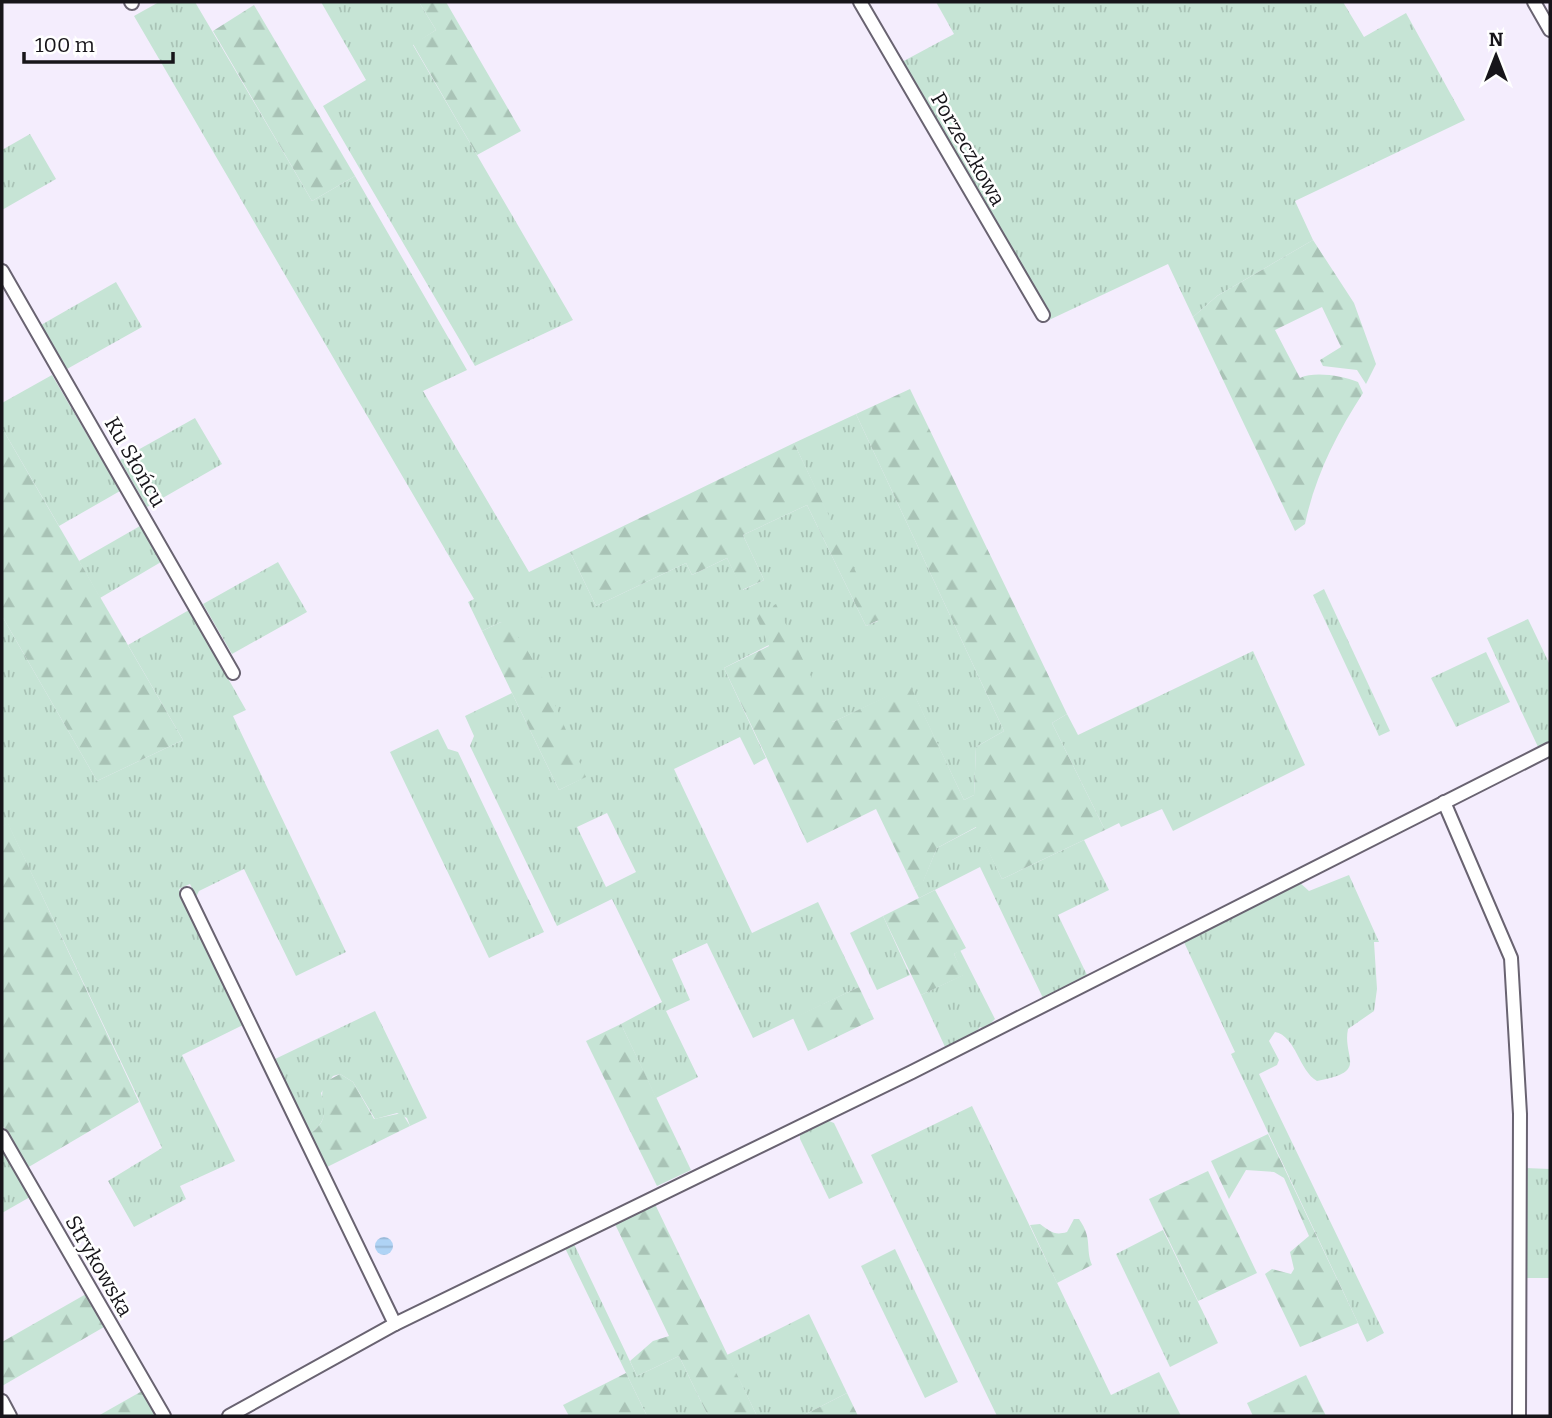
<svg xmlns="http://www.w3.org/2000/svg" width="1552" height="1418" viewBox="0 0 1552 1418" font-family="Bitter,serif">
<defs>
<pattern id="grass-tufts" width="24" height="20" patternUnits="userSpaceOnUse" patternTransform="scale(1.75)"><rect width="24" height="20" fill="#c6e4d5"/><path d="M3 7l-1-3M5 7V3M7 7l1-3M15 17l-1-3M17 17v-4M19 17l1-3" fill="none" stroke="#a9c3b6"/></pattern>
<pattern id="forest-firs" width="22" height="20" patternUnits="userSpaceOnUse" patternTransform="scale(1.75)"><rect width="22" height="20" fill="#c6e4d5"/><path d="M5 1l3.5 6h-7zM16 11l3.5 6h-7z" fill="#a9c3b6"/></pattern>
<pattern id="water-rules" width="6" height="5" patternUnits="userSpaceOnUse" patternTransform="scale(1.75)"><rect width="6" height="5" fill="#afd3f5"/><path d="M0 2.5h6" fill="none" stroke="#96b4d1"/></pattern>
</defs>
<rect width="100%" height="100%" fill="#f4edfd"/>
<!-- grass -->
<g fill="url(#grass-tufts)" fill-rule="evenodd">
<path d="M159,2H195L312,201L355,176L467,370L423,391L529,572L570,552L596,606L686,563L692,575L727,558L743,590L764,580L743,535L807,505L866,626L878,621L794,443L856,414L1004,731L976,747L974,795L964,800L910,686L833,722L769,645L724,668L766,758L754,765L740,737L674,769L752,933L818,902L859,987L753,1038L707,943L672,959L690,1000L666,1011L698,1077L656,1098L621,1024L662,1002L612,899L557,926L470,746L474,736L465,716L512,693L559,790L585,777L501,622L482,631L468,602L474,599L134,16ZM607,813L636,872L606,887L577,827Z"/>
<path d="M321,2H419L436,30L413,45L573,320L475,366L323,106L366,80Z"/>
<path d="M936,2H1343L1364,37L1406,13L1465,120L1295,201L1313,240L1217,296L1193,317L1168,264L1049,320L900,63L954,34Z"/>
<path d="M30,134L56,179L2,210V150Z"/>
<path d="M116,282L142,327L67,369L41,325Z"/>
<path d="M52,375L120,491L59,526L2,428V403Z"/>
<path d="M195,418L222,464L147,507L120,460Z"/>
<path d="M140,526L161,562L100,598L79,561Z"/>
<path d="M278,562L307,612L232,654L203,604Z"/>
<path d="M1324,589L1390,731L1379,736L1313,595Z"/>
<path d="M189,610L246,710L233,716L346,952L296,976L244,869L199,891L196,897L190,884L179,889L243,1025L182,1055L235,1161L180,1186L186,1199L134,1227L108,1181L162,1148L8,824L2,826V616L97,781L183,740L128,645Z"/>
<path d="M1528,619L1550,665V743L1539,749L1487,638Z"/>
<path d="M1253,651L1305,765L1173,831L1162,809L1121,827L1119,823L1105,830L1052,723L1067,714L1078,735Z"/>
<path d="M1486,652L1510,702L1456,727L1431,678Z"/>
<path d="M438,729L448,749L458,752L544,932L489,958L390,752Z"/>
<path d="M977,827L1002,879L1084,840L1109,890L1058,915L1087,975L1043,998L980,867L919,898L914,888L923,881L937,848Z"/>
<path d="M1349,875L1379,942H1374L1377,989L1374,1011L1348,1029C1342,1059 1370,1071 1317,1081C1299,1071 1296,1036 1275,1032L1269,1041L1279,1060L1277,1065L1259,1074L1384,1333L1367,1342L1231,1054L1235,1052L1183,940L1298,881L1309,891Z"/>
<path d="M883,916L910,975L877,990L850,933Z"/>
<path d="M960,950L995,1019L985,1029L980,1027L974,1034L946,1049L921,995L963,975L954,954Z"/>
<path d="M375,1011L427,1118L410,1126L407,1118L397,1113L375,1119L353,1082L340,1074L333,1076L321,1093C327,1113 326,1122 309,1135L273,1060Z"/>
<path d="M972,1106L1111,1395L1159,1372L1181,1416H997L871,1155Z"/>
<path d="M824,1119L834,1123L863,1183L829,1199L800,1139V1131Z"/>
<path d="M2,1149L30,1197L2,1213Z"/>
<path d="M1525,1168L1550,1169V1278H1524Z"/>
<path d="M1163,1230L1218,1343L1170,1367L1116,1254Z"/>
<path d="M573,1242L637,1376L679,1356L708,1416H647L564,1246Z"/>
<path d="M895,1249L958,1382L925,1398L861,1266Z"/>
<path d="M809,1314L847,1393L802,1416H757L727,1355Z"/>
</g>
<!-- forest -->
<g fill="url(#forest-firs)">
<path d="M419,2H446L521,131L477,155L413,44L436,30Z"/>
<path d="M254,5L355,176L312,201L213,31Z"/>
<path d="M1313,240L1354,303L1376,364L1366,384L1357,370L1323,366L1320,360L1341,347L1322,307L1275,330L1300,378C1315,371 1342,376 1358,382L1363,393C1337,433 1315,476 1305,524L1295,531L1193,317L1217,296Z"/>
<path d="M910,389L1067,714L1052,723L1105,830L1002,879L976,827L937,848L923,882L914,888L876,809L807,843L724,668L769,646L755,614L776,604L833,722L910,685L964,800L974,795L976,747L1004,731L856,414Z"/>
<path d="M2,428L183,740L97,781L2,616Z"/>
<path d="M794,443L879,620L866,626L807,505L743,535L764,580L742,590L727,558L692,575L686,563L596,606L570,552Z"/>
<path d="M501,622C529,630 573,748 586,777L559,790L482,631Z"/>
<path d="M8,823L139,1102L27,1168L2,1124V826Z"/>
<path d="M935,890L966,948L954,954L964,975L921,995L883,916Z"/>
<path d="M859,987L874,1019L808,1051L793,1018Z"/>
<path d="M621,1024L691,1170L657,1186L586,1041Z"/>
<path d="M340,1074L353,1082L374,1119L402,1113L410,1126L325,1168L309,1135C337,1114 315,1107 325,1082Z"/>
<path d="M1268,1134L1358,1323L1300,1347L1265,1274L1272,1269L1291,1274L1294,1269L1290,1252L1309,1236L1284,1178L1274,1172L1246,1170L1229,1199L1211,1161Z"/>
<path d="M1208,1171L1257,1273L1198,1301L1149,1199Z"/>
<path d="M654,1202L757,1416H708L679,1356L637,1376L630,1361L653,1341L669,1336L614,1222Z"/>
<path d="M1074,1219H1079C1093,1239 1085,1248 1092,1265L1057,1283L1030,1225L1040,1224C1050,1231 1054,1236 1067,1232Z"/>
<path d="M86,1294L104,1327L2,1386V1342Z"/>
<path d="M626,1373L647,1416H569L563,1405Z"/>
<path d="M1306,1375L1326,1416H1253L1247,1403Z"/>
<path d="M142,1391L156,1416H98Z"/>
<path d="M847,1393L858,1416H802Z"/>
</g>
<!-- water -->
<circle fill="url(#water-rules)" cx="384" cy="1246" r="9"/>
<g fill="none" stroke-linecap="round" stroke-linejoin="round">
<!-- minor casing -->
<g stroke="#696371" stroke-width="16">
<g id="minor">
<path d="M131,2L132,3"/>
<path d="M860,2L1043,315"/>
<path d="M1534,2L1550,30"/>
<path d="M2,271L233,673"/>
<path d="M1444,802L1511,958L1520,1114L1519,1416"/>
<path d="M187,894L395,1324"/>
<path d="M2,1136L164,1416"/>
<path d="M2,1401L10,1416"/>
<path d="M229,1416L395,1324L912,1072L1550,749"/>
</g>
</g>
<!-- minor -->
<use href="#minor" stroke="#fff" stroke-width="12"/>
</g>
<g text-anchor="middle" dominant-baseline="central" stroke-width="5" stroke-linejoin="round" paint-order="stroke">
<!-- street labels -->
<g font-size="21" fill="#17151a" stroke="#fff">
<text transform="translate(968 149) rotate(60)">Porzeczkowa</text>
<text transform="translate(135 462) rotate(60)">Ku Słońcu</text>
<text transform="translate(99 1266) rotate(60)">Strykowska</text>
</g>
</g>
<!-- border -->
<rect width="1552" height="1418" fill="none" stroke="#17151a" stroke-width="7"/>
<!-- north arrow -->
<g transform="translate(1496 56)" stroke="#ffffff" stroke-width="5" paint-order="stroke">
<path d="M0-5L12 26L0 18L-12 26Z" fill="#17151a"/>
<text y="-10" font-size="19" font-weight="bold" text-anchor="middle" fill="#17151a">N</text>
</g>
<!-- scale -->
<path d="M24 52v10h149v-10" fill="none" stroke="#17151a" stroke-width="3.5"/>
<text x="35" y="52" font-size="21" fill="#17151a" stroke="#ffffff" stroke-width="5" paint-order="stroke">100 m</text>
</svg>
